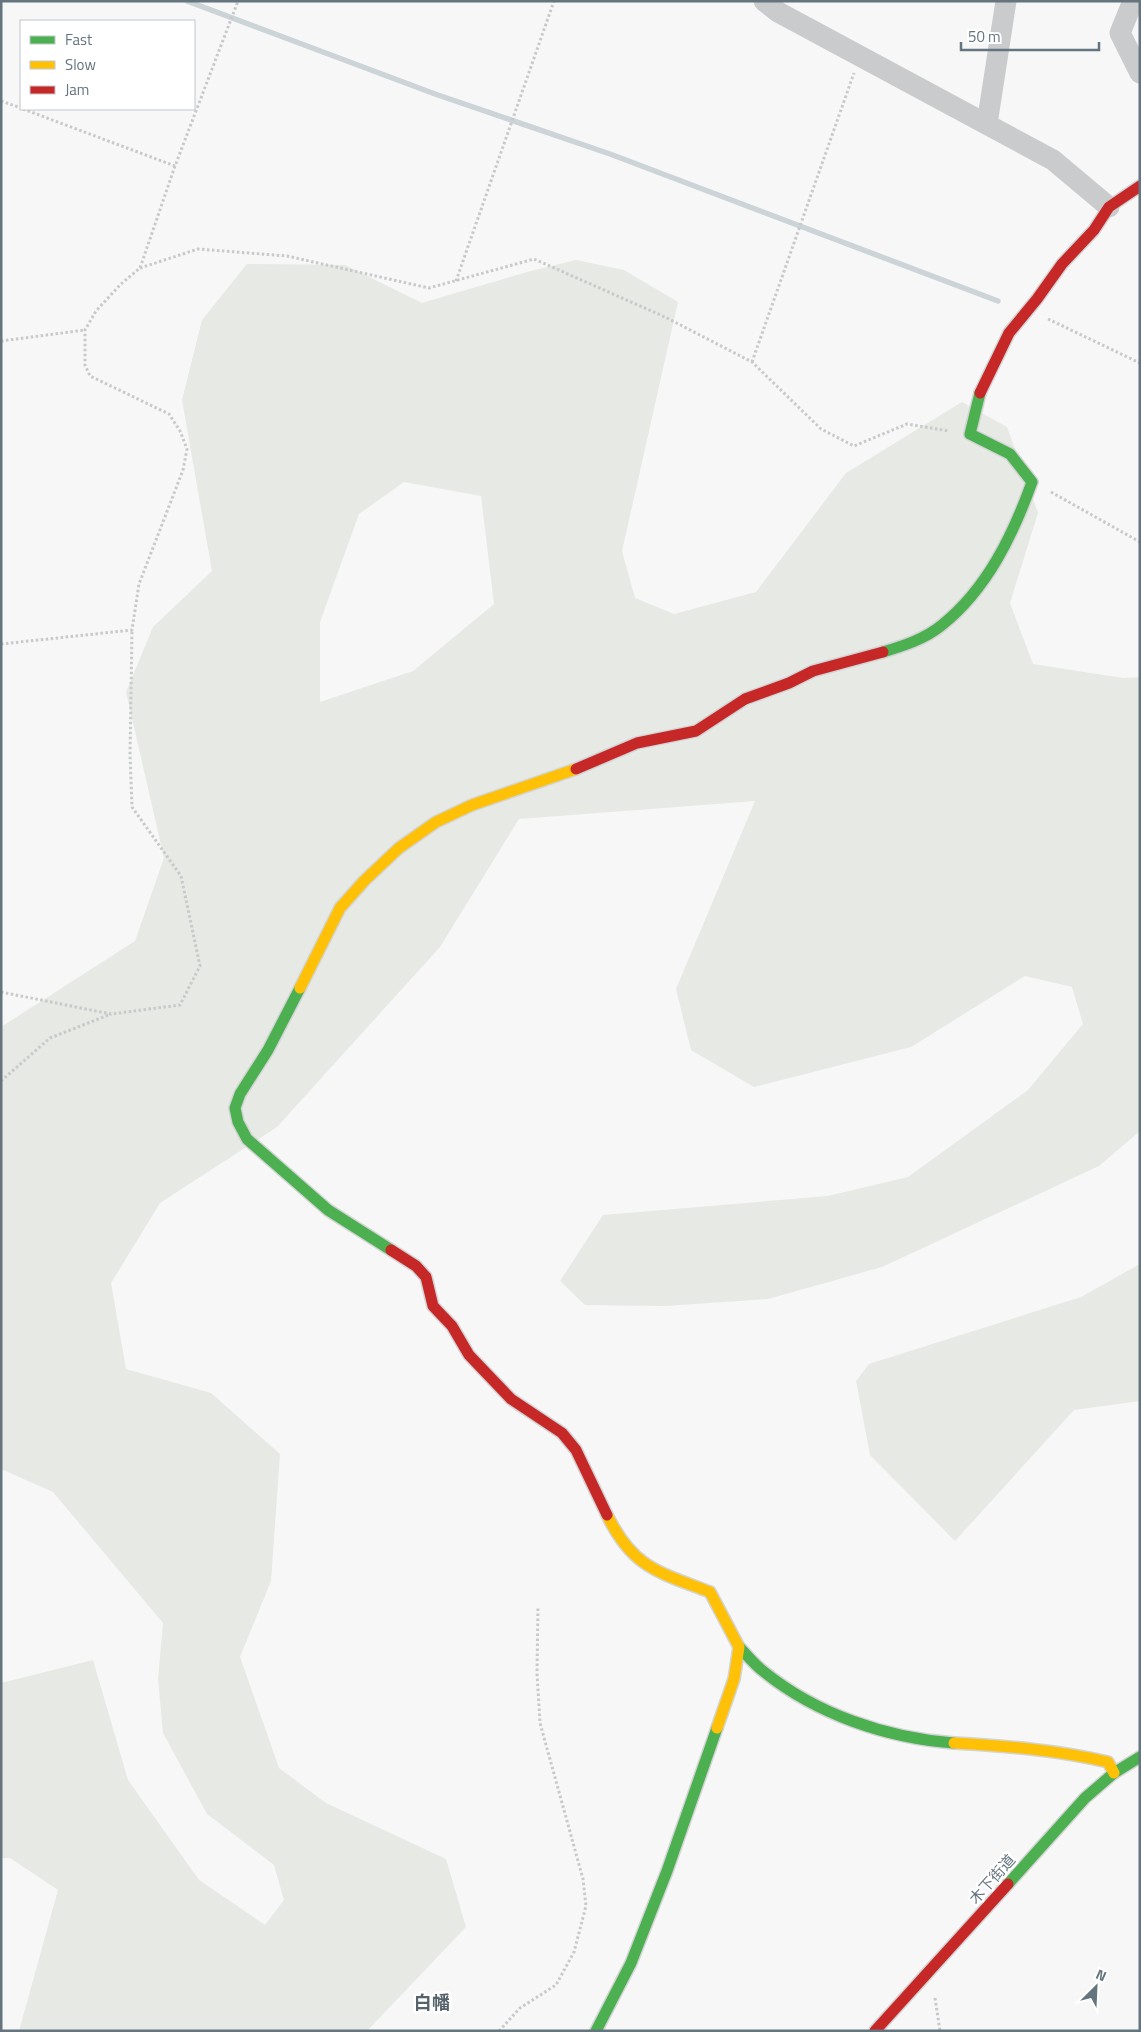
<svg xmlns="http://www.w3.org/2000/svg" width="1141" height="2032" viewBox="0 0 1141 2032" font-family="'Titillium Web','Noto Sans JP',sans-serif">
<rect width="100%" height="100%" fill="#f7f7f7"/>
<!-- green -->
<g fill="#e6e9e4" fill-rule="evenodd">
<path d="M576,260L624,270L678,302L622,551L635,598L674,614L756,592L846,473L962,402L1007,427L1038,513L1010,603L1033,664L1123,678L1140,677V1131L1099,1166L882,1267L768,1299L665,1306L585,1305L560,1281L603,1215L828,1196L908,1177L1028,1090L1083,1024L1072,987L1025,976L911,1047L754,1087L691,1050L676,989L755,801L519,819L440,947L277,1127L160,1203L111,1283L126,1369L211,1393L280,1454L271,1581L240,1657L279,1768L326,1803L446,1859L466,1927L367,2031H19L58,1890L10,1858H1V1683L93,1660L128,1780L199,1880L265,1925L284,1900L274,1865L207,1814L163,1733L158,1679L163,1623L53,1492L1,1469V1027L135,941L164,858L126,692L153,627L212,571L182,400L202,320L247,264L345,265L422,303L527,272ZM404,482L481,496L494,604L413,671L320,702V622L359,514Z"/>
<path d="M1140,1264V1401L1074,1410L955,1541L870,1455L856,1381L869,1364L1081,1297Z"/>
</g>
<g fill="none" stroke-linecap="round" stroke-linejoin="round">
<!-- stream -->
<path stroke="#ccd4d7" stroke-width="5.5" d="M187,1L435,94L610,154L998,301"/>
<!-- fast casing -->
<g stroke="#d3d4d5" stroke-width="14">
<g id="fast">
<path d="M883,652C903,646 925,639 942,625C987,589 1013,535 1032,482L1010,454L970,434L980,393"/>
<path d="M300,988L268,1050L240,1094L235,1108L238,1122L247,1139L328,1210L391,1250"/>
<path d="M739,1647C747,1655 754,1664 763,1671C816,1714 886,1738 954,1743"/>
<path d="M1008,1884L1085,1798L1114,1773L1140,1757"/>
<path d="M596,2031L631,1963L667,1871L717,1728"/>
</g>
</g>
<!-- slow casing -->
<g stroke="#d3d4d5" stroke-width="14">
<g id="slow">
<path d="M300,988L340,908L364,881L399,848L436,822L472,805L576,769"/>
<path d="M607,1515C633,1568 658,1572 710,1592L739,1647L734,1679L717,1728"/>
<path d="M954,1743C1006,1746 1057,1750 1108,1762L1114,1773"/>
</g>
</g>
<!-- jam casing -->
<g stroke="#d3d4d5" stroke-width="14">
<g id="jam">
<path d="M980,393L1009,333L1037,299L1062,264L1094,230L1109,207L1140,186"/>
<path d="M576,769L637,743L696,731L745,699L789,683L813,671L883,652"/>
<path d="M391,1250L416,1266L426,1277L433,1306L452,1326L469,1355L511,1399L562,1433L576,1450L607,1515"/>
<path d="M875,2031L1008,1884"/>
</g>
</g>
<!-- path -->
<g stroke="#c7c9ca" stroke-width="3" stroke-dasharray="2.5 2.5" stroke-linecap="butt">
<path d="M1,101L21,108"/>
<path d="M23,109L175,166"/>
<path d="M140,268L198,249L287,256L429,288L534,259L665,317L752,362L821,429L854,446L907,424L949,431"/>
<path d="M456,281L554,1"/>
<path d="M1048,319L1140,363"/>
<path d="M1,341L85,330"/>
<path d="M752,362L854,73"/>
<path d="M1051,492L1140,542"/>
<path d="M1,644L132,630L139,584L183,470L187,449L180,431L169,414L90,376L85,365V330L96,311L121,284L140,268L175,166L238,1"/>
<path d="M1,992L111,1014L180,1005L200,966L181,876L132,807L130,754L132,630"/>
<path d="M1,1081L50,1038L111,1014"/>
<path d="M935,1998L940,2031"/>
<path d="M499,2031L520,2008L556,1985L574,1952L586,1906L583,1879L540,1723L537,1673L538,1607"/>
</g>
<!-- street -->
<g stroke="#cacbcc" stroke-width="21">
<path d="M764,1L778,12L1053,160L1109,207"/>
<path d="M1133,1L1120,33L1140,73"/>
<path d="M987,124L1006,1"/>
</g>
<!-- fast -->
<use href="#fast" stroke="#4caf50" stroke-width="11"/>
<!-- slow -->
<use href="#slow" stroke="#ffc107" stroke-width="11"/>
<!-- jam -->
<use href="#jam" stroke="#c62828" stroke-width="11"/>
</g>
<g text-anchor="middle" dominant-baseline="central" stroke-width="5" stroke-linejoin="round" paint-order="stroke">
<!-- street labels -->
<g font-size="15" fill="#64757f" stroke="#fff">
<text transform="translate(992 1879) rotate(-48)">木下街道</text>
</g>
<!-- quarter labels -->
<g font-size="18" font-weight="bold" fill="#56636b" stroke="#fff">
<text x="432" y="2002">白幡</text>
</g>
</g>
<!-- border -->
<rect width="1141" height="2032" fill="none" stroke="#64757f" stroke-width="5"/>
<!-- legend -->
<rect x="20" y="20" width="175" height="90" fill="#ffffff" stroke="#c1c8cc"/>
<rect x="30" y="36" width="25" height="8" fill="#4caf50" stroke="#c1c8cc"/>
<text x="65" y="45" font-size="15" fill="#64757f">Fast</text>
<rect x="30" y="61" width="25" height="8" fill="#ffc107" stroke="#c1c8cc"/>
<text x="65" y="70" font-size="15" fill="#64757f">Slow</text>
<rect x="30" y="86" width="25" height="8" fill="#c62828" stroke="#c1c8cc"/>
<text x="65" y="95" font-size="15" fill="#64757f">Jam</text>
<!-- north arrow -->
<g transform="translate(1096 1987) rotate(24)" stroke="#ffffff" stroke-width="4" paint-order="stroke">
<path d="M0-4L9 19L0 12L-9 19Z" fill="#64757f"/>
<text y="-8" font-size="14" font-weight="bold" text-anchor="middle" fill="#64757f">N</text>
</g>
<!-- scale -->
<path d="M961 42v8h138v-8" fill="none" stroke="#64757f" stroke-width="2.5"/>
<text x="968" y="42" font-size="15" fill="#64757f" stroke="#ffffff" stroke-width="4" paint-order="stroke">50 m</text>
</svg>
